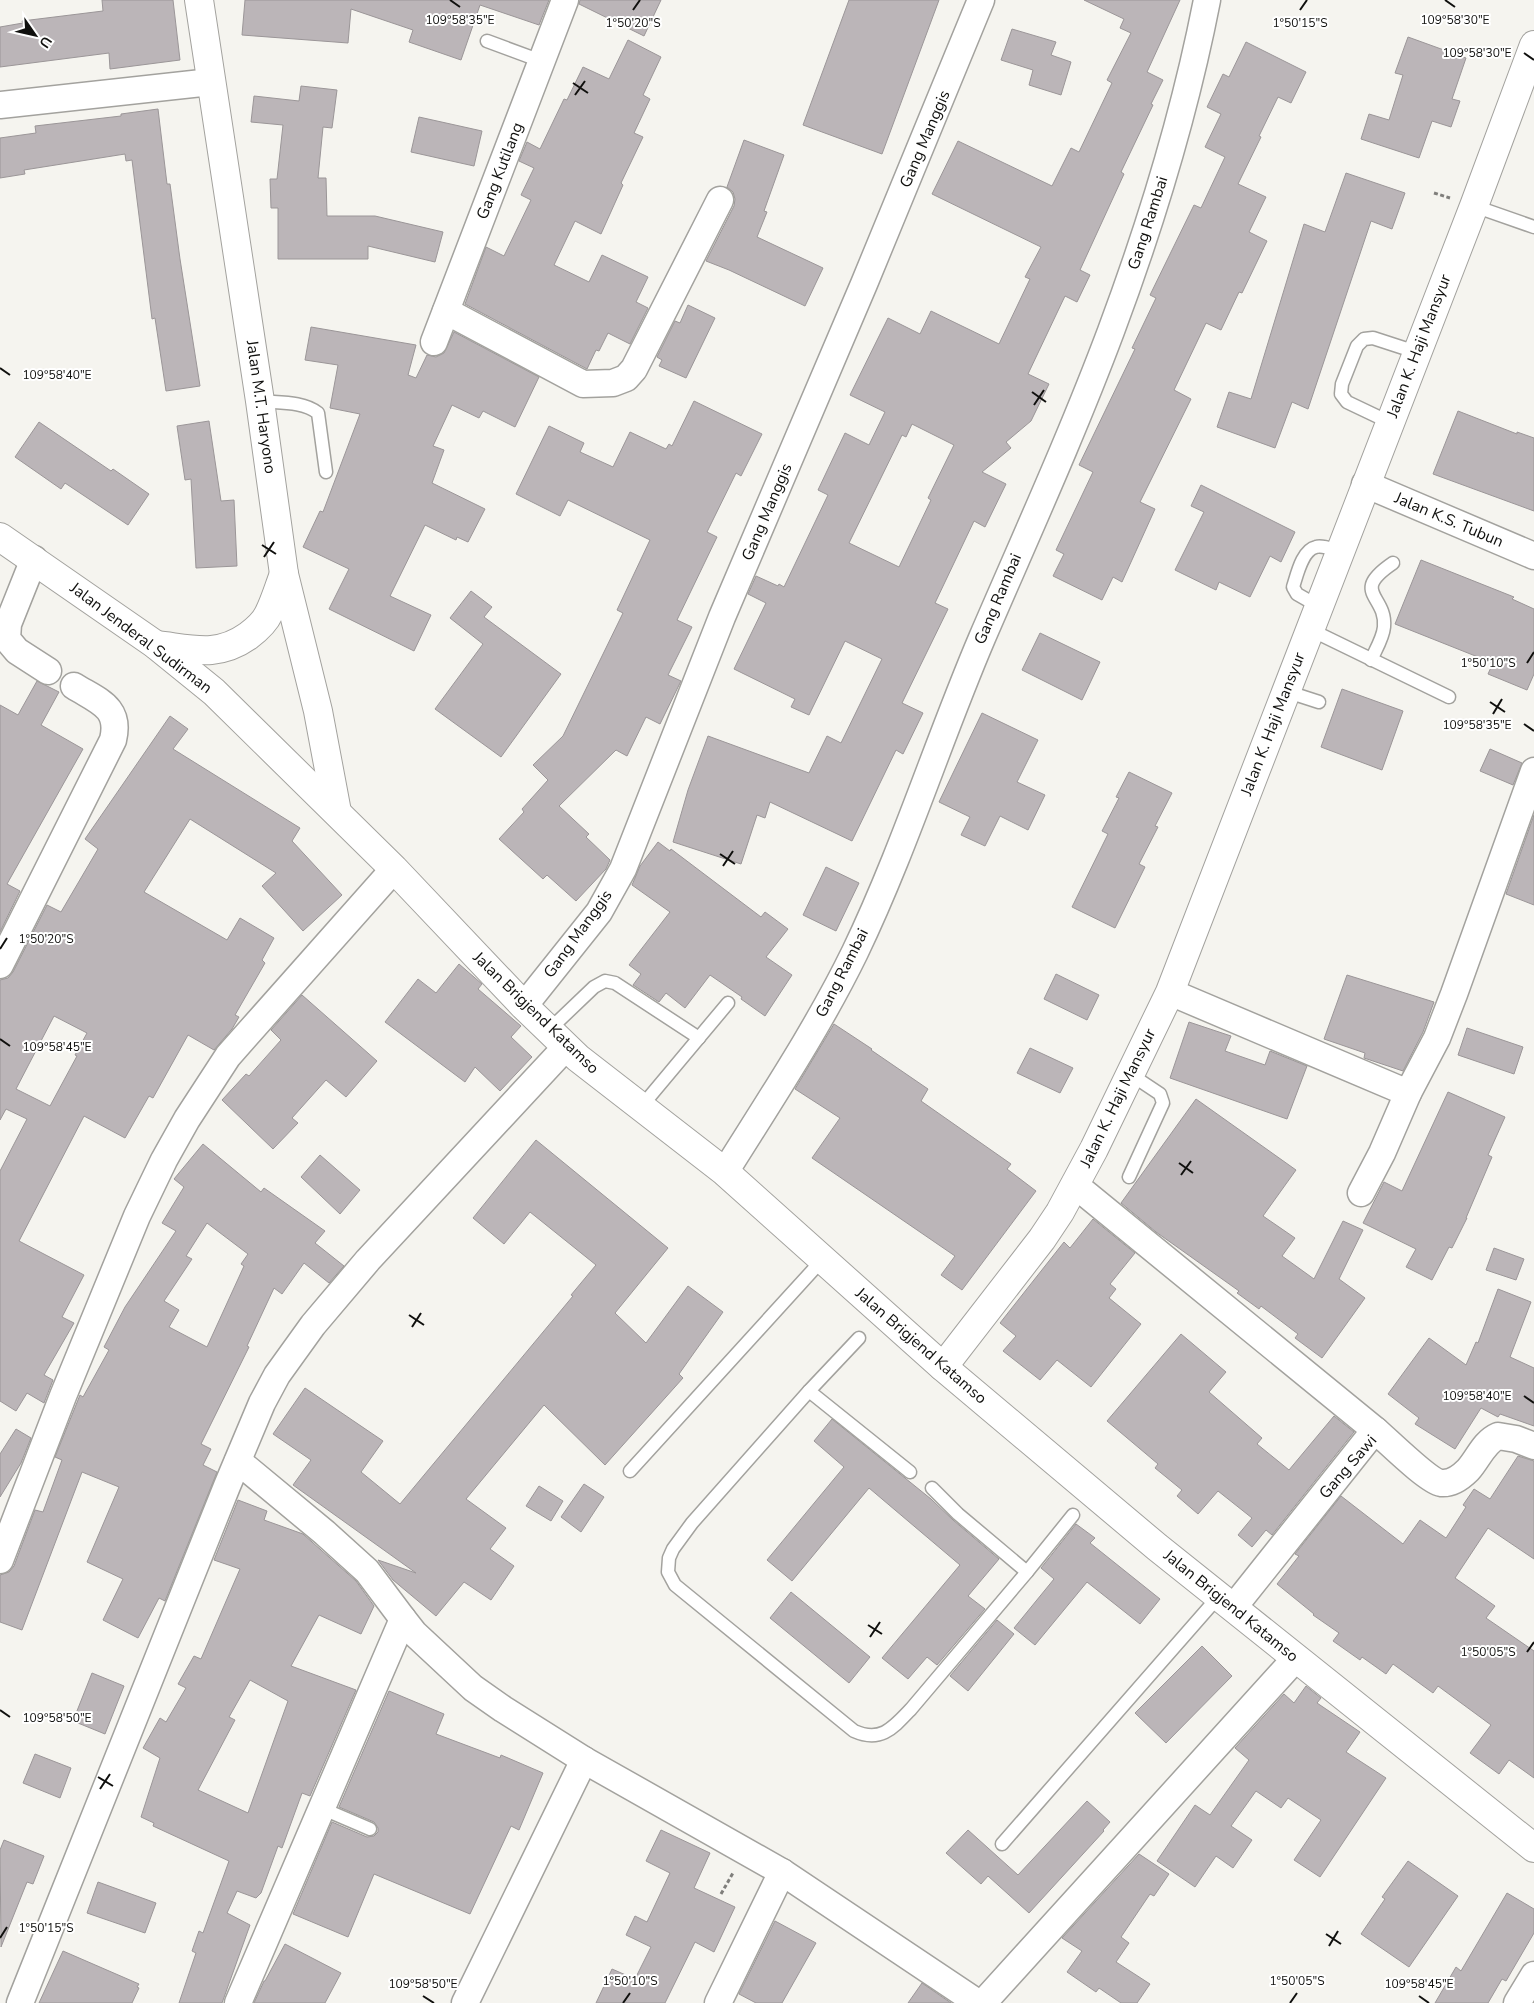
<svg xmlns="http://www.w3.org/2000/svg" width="1534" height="2003" viewBox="0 0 1534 2003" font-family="'Nunito Sans',sans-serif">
<rect width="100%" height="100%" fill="#f5f4ef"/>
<!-- building -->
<g fill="#bbb5b8" stroke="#9b9698" fill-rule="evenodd">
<path d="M102,0H173L180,60L110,69L109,53L0,67V27L23,23L22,21L103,11Z"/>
<path d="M245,0H549L539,25L480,5L461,60L409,42L413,30L351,9L348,43L242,35Z"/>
<path d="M580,0H661L644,36L579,4Z"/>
<path d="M849,0H939L882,154L803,125Z"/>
<path d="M1084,0H1180L1147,72L1163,80L1151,104L1153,105L1121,172L1124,174L1080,270L1090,275L1077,302L1065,296L1028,374L1049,384L1031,421L1006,442L1011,448L982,472L1006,484L985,527L974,521L935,603L948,609L902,703L923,713L903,754L896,750L852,841L770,802L765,818L757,815L741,864L673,842L688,790L708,736L809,773L827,736L841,743L882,659L845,641L809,715L791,707L795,699L734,669L766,603L748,594L756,576L778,586L779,584L784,587L828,495L818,490L845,433L869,445L885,412L850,395L888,318L920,334L931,311L999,344L1030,279L1025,277L1041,247L932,194L958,141L1052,186L1071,148L1079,152L1112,83L1107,80L1131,33L1120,28L1124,19ZM912,424L954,445L928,498L931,500L899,567L849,543L902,435L906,437Z"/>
<path d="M1012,29L1056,42L1051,55L1071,62L1061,95L1029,85L1033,70L1001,60Z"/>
<path d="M1408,37L1466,58L1452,99L1460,101L1451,127L1432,121L1419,158L1361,139L1369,114L1389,120L1403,75L1395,73Z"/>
<path d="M628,40L661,57L643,95L650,99L634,133L643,137L621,183L623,185L601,234L575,221L554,265L589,282L602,255L648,277L636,302L648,308L630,344L608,333L599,351L596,350L587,369L465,304L486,247L504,256L531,200L521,195L534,168L519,161L527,142L540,149L564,99L567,100L583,67L609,79Z"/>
<path d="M1246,42L1306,72L1291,103L1278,97L1259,136L1261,137L1238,184L1266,197L1249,232L1267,241L1242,293L1239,292L1221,330L1206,323L1174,390L1191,399L1140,502L1155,509L1122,582L1113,577L1102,600L1053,576L1064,554L1056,550L1093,472L1079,465L1135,349L1132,348L1156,298L1150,295L1194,205L1201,208L1225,157L1205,147L1221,114L1207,107L1223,74L1229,77Z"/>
<path d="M301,86L337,90L332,128L323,127L318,178H326L327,216H375L443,232L435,262L368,246V259H278V208H271L270,179H277L283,125L251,122L254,96L299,101Z"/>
<path d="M158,109L167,184H170L180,259L200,386L166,391L155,318L152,319L132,160L126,161L125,154L24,170L25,174L0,178V138L36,133L35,126L121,116V114Z"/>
<path d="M419,117L482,131L474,166L411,152Z"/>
<path d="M744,140L784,155L764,211L767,212L757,237L823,268L805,306L729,270L706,261L734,206L735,199L733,192L727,187Z"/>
<path d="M1346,173L1405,193L1392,229L1371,221L1308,409L1292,402L1275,448L1217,427L1229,392L1251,399L1304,224L1325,232Z"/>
<path d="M688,305L715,318L686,378L659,366L662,360L657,357L675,321L680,323Z"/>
<path d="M311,327L416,345L408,375L416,378L427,355L436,357L444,353L454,332L539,377L515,427L483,411L479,418L452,405L433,446L444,450L432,483L485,509L468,542L457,537L456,540L425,525L390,596L431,615L414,651L329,609L349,569L303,547L320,511L323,512L360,414L330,408L338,365L305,360Z"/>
<path d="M694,401L762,434L741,476L736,473L707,532L717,537L677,620L692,627L668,675L681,681L660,724L646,717L627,756L616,750L559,806L589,834L586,837L610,860L606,869L576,901L547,875L543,879L499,839L524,812L522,809L548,780L533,765L563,736L623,613L617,610L650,540L568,500L560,516L516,494L549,426L584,443L580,452L613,467L630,432L666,449L669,444L672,446Z"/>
<path d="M1458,411L1517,434V432L1534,438V511L1433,474Z"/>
<path d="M209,421L221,501L234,500L237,566L196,568L191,479L185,480L177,426Z"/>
<path d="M39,422L111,471L113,469L149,494L128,525L65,483L61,489L15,457Z"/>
<path d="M1201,485L1295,532L1281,562L1270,556L1250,597L1219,582L1216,590L1175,570L1204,512L1191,506Z"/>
<path d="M1421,560L1514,597L1512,599L1534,609V674L1527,690L1488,674L1493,663L1395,624Z"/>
<path d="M471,591L492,607L484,617L561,674L501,757L435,709L483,644L450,618Z"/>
<path d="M1040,633L1100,662L1082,700L1022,670Z"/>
<path d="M37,681L59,692L41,725L83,749L7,884L20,891L0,932V705L18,715Z"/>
<path d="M1342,689L1403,711L1382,770L1321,747Z"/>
<path d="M982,713L1038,740L1017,782L1045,795L1028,830L1000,816L985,846L961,835L970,817L939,802Z"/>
<path d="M170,716L188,729L173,749L300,828L292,841L342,895L303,931L262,886L276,873L190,819L144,892L227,940L240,918L274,938L262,960L265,963L235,1015L239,1017L232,1029L214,1050L188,1035L153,1098L149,1096L125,1138L84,1116L19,1241L84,1275L62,1317L74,1323L44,1375L53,1380L44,1403L27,1393L16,1411L0,1401V1171L27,1119L6,1109L0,1120V980L8,978L13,972L47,905L61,912L98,849L85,839ZM54,1016L87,1033L75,1055L77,1056L50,1106L16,1089Z"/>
<path d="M1490,749L1522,763L1513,785L1480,771Z"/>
<path d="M1129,772L1172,793L1155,826L1158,827L1139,864L1145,867L1115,928L1072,907L1108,834L1102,831L1119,798L1116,797Z"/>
<path d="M1534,815V905L1506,894Z"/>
<path d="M658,842L670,851L671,849L761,917L765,912L788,929L766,957L792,975L765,1016L741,999L742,997L710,975L685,1008L666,993L659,1002L633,985L641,974L629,965L670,912L632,885L640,866Z"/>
<path d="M826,867L859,883L836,931L803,915Z"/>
<path d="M459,964L482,984L478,989L521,1026L511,1037L532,1057L500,1091L475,1067L465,1082L385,1022L418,979L436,993Z"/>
<path d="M1056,974L1099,995L1087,1020L1044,999Z"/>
<path d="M1347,975L1434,1002L1423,1032L1403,1071L1364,1058L1365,1053L1324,1039Z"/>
<path d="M302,995L377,1061L346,1097L326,1080L292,1118L298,1123L273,1149L222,1100L246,1074L249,1076L281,1040L271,1030Z"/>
<path d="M1189,1022L1231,1036L1225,1051L1265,1065L1270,1051L1307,1066L1287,1119L1170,1078Z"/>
<path d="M834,1024L872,1049L871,1050L928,1089L921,1101L1011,1164L1007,1169L1036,1191L962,1290L941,1275L955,1256L812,1158L840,1118L795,1089Z"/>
<path d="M1467,1028L1523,1047L1514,1074L1458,1055Z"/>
<path d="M1030,1048L1073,1068L1060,1093L1017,1073Z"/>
<path d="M1448,1092L1505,1117L1488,1155L1492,1157L1466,1218H1467L1452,1248L1449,1247L1432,1280L1406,1267L1416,1249L1363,1223L1384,1182L1402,1191Z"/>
<path d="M1196,1099L1296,1170L1263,1216L1295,1238L1282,1256L1314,1279L1343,1221L1363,1230L1339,1279L1365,1298L1322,1358L1295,1338L1298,1334L1261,1306L1259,1309L1237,1293L1239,1291L1156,1232L1121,1203Z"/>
<path d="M536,1140L668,1248L615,1313L646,1343L688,1286L723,1312L679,1374L683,1378L605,1465L544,1405L466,1499L506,1528L490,1549L514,1566L491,1600L464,1582L436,1616L393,1580L378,1560L416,1573L293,1485L311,1460L273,1434L305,1388L383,1441L361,1472L400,1504L573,1296L571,1295L596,1265L530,1212L504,1244L473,1218Z"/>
<path d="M203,1144L261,1192L264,1188L325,1231L315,1243L344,1266L329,1283L304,1263L282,1294L274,1288L247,1346L249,1347L201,1444L211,1449L203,1465L217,1472L165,1601L159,1598L138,1638L103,1620L123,1579L87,1562L119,1487L82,1472L22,1630L0,1622V1575L9,1572L14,1566L35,1510L43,1512L62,1460L55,1457L80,1395L83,1397L109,1350L104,1347L125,1307L176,1231L162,1223L184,1187L174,1179ZM207,1223L248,1254L241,1264L244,1266L207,1347L169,1327L179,1310L164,1301L192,1259L186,1256Z"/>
<path d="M320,1155L360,1190L340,1214L301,1177Z"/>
<path d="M1093,1219L1135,1253L1110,1284L1116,1289L1109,1298L1141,1324L1091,1387L1057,1360L1040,1380L1003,1351L1016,1336L1000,1323L1064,1242L1070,1248Z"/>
<path d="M1494,1248L1524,1259L1516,1280L1486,1270Z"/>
<path d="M1498,1289L1531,1302L1510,1357L1534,1368V1426L1500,1414L1498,1417L1481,1408L1455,1449L1415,1424L1419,1418L1388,1394L1429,1338L1466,1365L1476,1342L1478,1343Z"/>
<path d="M1181,1334L1226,1372L1209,1392L1262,1438L1257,1444L1289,1470L1334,1416L1354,1432L1272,1535L1266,1530L1252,1547L1238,1535L1252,1518L1218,1491L1198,1514L1177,1496L1182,1490L1155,1468L1158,1464L1107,1421Z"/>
<path d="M832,1419L931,1499L953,1520L999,1559L968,1596L985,1609L937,1665L927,1657L908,1679L882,1658L960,1565L869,1488L792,1581L767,1560L844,1467L814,1441Z"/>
<path d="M16,1429L31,1438L21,1463L0,1497V1454Z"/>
<path d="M1518,1456L1534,1461V1559L1488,1528L1455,1578L1495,1606L1486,1618L1534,1651V1778L1509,1760L1499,1774L1470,1753L1491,1725L1438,1686L1433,1693L1393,1664L1386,1674L1362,1657L1360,1660L1333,1641L1339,1633L1313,1615L1314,1614L1277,1584L1299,1556L1295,1554L1341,1496L1403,1544L1420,1520L1446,1538L1466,1507L1463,1505L1474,1489L1490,1499Z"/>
<path d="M584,1484L604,1497L581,1532L561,1517Z"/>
<path d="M539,1486L563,1501L551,1521L526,1506Z"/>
<path d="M238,1500L267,1511L264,1520L303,1534L356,1581L374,1606L361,1634L319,1615L291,1666L356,1690L310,1796L302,1793L282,1848L278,1846L261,1893L256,1898L237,1891L227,1913L250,1925L222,2003H179L196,1953L192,1951L199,1931L203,1933L229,1861L153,1826L154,1823L141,1817L160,1758L143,1748L160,1718L166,1722L186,1688L178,1684L194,1656L201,1659L240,1569L214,1560ZM250,1680L288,1701L248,1813L198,1790L235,1720L229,1717Z"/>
<path d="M1076,1524L1095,1538L1090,1543L1160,1599L1140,1624L1087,1582L1035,1645L1014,1628L1054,1579L1041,1568Z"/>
<path d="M791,1592L870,1657L849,1683L770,1618Z"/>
<path d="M997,1620L1014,1634L968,1691L950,1676Z"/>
<path d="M1202,1646L1232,1676L1166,1743L1135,1713Z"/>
<path d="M92,1673L124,1686L105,1734L73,1721Z"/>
<path d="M1306,1686L1321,1698L1317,1703L1360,1732L1346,1752L1386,1778L1320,1877L1294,1860L1321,1820L1288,1798L1281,1808L1256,1791L1231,1826L1252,1840L1233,1868L1216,1856L1195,1887L1157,1861L1195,1805L1210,1815L1249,1760L1235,1748L1284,1694L1294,1703Z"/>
<path d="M389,1691L444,1714L436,1734L500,1758L501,1755L543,1773L519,1830L511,1826L470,1914L374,1874L348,1937L293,1914L332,1822L367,1837L374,1836L378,1832V1828L374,1822L339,1807Z"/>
<path d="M35,1754L71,1768L60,1798L23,1783Z"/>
<path d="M1087,1801L1110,1822L1103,1830L1104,1831L1029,1913L988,1876L981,1884L946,1853L968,1830L1018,1875Z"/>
<path d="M661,1830L710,1853L694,1888L735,1907L714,1952L695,1942L665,2003H596L612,1969L635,1979L651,1947L626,1935L635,1916L647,1922L670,1873L646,1861Z"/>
<path d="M4,1840L44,1856L33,1884L27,1882L1,1947L0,1850Z"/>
<path d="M1139,1854L1169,1874L1154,1896L1150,1894L1121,1937L1129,1943L1116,1962L1150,1984L1137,2003H1121L1099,1988L1096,1992L1067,1972L1082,1951L1062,1938Z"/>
<path d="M1408,1861L1458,1896L1409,1967L1361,1934L1385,1899L1382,1897Z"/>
<path d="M98,1882L156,1903L145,1933L87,1913Z"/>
<path d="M1507,1893L1534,1909V1933L1506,1981L1502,1979L1488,2003H1435L1456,1967L1461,1971Z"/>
<path d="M775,1921L816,1943L782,2003H756L739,1994Z"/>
<path d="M285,1944L341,1973L325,2003H254L264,1981H265Z"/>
<path d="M63,1951L139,1984L137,1987L139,1988L132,2003H39Z"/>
<path d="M922,1983L951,2003H908Z"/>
</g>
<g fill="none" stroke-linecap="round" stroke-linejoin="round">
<!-- lane casing -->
<g stroke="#a3a29e" stroke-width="15">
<g id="lane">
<path d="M487,41L541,61"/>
<path d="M1474,206L1534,227"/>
<path d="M260,401C279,403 303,401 318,413L326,472"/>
<path d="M1389,422L1347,402L1341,394L1342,384L1357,346L1364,339L1373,338L1416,352"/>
<path d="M1318,606L1297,594L1293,587C1297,575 1302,550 1316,547C1322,545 1332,549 1339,551"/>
<path d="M1309,629L1449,697"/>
<path d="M1371,660C1376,649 1383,638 1384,627C1387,595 1349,593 1393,563"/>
<path d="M1285,691L1319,702"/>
<path d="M549,1030L594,987L605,981L615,983L699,1038"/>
<path d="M641,1107L728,1003"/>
<path d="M1129,1177L1163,1103L1160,1094L1130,1074"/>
<path d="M859,1338L809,1391L910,1472"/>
<path d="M809,1391L692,1523L673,1549L669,1558L668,1572L675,1585L854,1731C881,1743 893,1728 911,1709L1027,1572"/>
<path d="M630,1471L823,1259"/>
<path d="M932,1488L958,1514L1027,1572L1073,1515"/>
<path d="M321,1808L370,1829"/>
<path d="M1002,1844L1219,1596"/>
</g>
</g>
<!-- street casing -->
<g stroke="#a3a29e" stroke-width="29">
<g id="street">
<path d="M0,105L211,82"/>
<path d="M446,311L583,384L613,383L626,378L634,369L720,200"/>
<path d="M434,342L565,0"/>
<path d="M1365,484L1534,556"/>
<path d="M34,559L8,624L7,639L17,651L48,671"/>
<path d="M0,965L113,740C121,707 98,701 74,686"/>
<path d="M1170,992L1408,1093L1382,1153L1361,1193"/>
<path d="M524,1006L599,912L623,869L722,617L864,284L981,0"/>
<path d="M1408,1093L1437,1038L1454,994L1534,771"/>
<path d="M725,1172C770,1100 818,1028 855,952C904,850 938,741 982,638C1026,536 1072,435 1111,331C1151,224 1185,113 1207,0"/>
<path d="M1075,1185L1375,1430"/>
<path d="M0,1560L63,1396L137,1216L164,1160L187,1119L228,1056L394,869"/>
<path d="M1233,1608L1375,1430C1388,1441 1428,1481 1441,1483C1451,1484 1461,1477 1468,1470C1478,1459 1484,1442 1498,1436L1516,1439L1534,1446"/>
<path d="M403,1619L414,1633L473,1688L503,1709L584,1760L782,1872L978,2003"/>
<path d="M20,2003L227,1486L262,1403L277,1375L313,1325L368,1260L566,1047"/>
<path d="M238,2003L403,1619L367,1571L325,1533L238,1461"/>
<path d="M465,2003L584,1760"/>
<path d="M718,2003L782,1872"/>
<path d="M983,2003L1296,1658"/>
<path d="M1517,2003L1534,1975"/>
</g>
</g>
<!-- secondary casing -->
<g stroke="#a3a29e" stroke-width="30">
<path id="secondary" d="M943,1367L1042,1239L1060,1212L1094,1149L1170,992L1474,206L1534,45"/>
</g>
<!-- primary casing -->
<g stroke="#a3a29e" stroke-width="30">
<g id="primary">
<path d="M199,0L260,401L284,574L318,711L337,812"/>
<path d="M0,537L156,645L214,692L394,869L524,1006L578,1058L725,1172L943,1367L1157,1547L1534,1848"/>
<path d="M156,645C192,649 217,658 248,636C256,630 265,622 269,613C275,601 279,587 284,574"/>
</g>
</g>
<!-- path -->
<g stroke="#7f7e7b" stroke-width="3" stroke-dasharray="4 2.5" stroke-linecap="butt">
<path d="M1434,193L1450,198"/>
<path d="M721,1894L733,1873"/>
</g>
<!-- lane -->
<use href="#lane" stroke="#fff" stroke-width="12"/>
<!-- street -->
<use href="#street" stroke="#fff" stroke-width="26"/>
<!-- secondary -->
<use href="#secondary" stroke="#fff" stroke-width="28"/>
<!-- primary -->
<use href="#primary" stroke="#fff" stroke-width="28"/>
</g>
<!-- ticks -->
<path fill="none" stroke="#10100e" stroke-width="2" d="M450,0L460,7M1445,0L1455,7M633,10L640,0M1300,10L1307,0M1524,53L1534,60M573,83L588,93M575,95L585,81M0,368L10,375M1032,392L1046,402M1034,405L1044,390M262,545L276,554M264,557L274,542M1527,663L1534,652M1490,702L1505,712M1493,714L1502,699M1524,724L1534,731M720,854L735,864M723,866L733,851M0,949L7,938M0,1039L10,1046M1179,1163L1193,1173M1181,1175L1191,1161M409,1315L424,1325M412,1327L421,1313M1524,1396L1534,1403M868,1625L882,1634M870,1637L880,1622M1527,1652L1534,1642M0,1710L10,1717M98,1777L113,1786M100,1789L110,1774M1326,1934L1341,1944M0,1938L7,1927M1329,1946L1338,1931M423,1996L434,2003M1419,1996L1429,2003M623,2003L630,1993M1290,2003L1297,1993"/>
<g text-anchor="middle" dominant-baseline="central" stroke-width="4" stroke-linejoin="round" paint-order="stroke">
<!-- street labels -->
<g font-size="16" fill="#10100e" stroke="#fff">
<text transform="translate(925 139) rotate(-67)">Gang Manggis</text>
<text transform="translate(500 171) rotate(-69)">Gang Kutilang</text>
<text transform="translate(1148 223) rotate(-72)">Gang Rambai</text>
<text transform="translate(1419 346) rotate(-69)">Jalan K. Haji Mansyur</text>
<text transform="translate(261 407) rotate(82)">Jalan M.T. Haryono</text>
<text transform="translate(767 512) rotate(-67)">Gang Manggis</text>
<text transform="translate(1449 520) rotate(23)">Jalan K.S. Tubun</text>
<text transform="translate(998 599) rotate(-67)">Gang Rambai</text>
<text transform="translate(141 638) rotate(37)">Jalan Jenderal Sudirman</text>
<text transform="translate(1273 724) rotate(-69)">Jalan K. Haji Mansyur</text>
<text transform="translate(578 934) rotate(-54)">Gang Manggis</text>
<text transform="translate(842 973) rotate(-63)">Gang Rambai</text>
<text transform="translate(536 1013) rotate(44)">Jalan Brigjend Katamso</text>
<text transform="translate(1118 1098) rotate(-64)">Jalan K. Haji Mansyur</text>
<text transform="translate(921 1346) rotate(41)">Jalan Brigjend Katamso</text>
<text transform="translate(1348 1467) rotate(-49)">Gang Sawi</text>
<text transform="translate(1231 1606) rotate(39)">Jalan Brigjend Katamso</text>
</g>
</g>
<g font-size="12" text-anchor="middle" fill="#10100e" stroke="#fff" stroke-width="4" stroke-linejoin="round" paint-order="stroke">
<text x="460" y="24">109°58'35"E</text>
<text x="1455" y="24">109°58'30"E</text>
<text x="633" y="27">1°50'20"S</text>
<text x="1300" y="27">1°50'15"S</text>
<text x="1477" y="57">109°58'30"E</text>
<text x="57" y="379">109°58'40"E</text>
<text x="1488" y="667">1°50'10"S</text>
<text x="1477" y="729">109°58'35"E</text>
<text x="46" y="943">1°50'20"S</text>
<text x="57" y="1051">109°58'45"E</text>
<text x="1477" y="1400">109°58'40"E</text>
<text x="1488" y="1656">1°50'05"S</text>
<text x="57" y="1722">109°58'50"E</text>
<text x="46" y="1932">1°50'15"S</text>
<text x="630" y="1985">1°50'10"S</text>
<text x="1297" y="1985">1°50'05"S</text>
<text x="423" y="1988">109°58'50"E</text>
<text x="1419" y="1988">109°58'45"E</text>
</g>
<!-- north arrow -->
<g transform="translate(35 35) rotate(124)" stroke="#ffffff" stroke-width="4" paint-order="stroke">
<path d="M0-4L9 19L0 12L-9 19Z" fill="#10100e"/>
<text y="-8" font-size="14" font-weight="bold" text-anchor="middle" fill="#10100e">U</text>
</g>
</svg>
